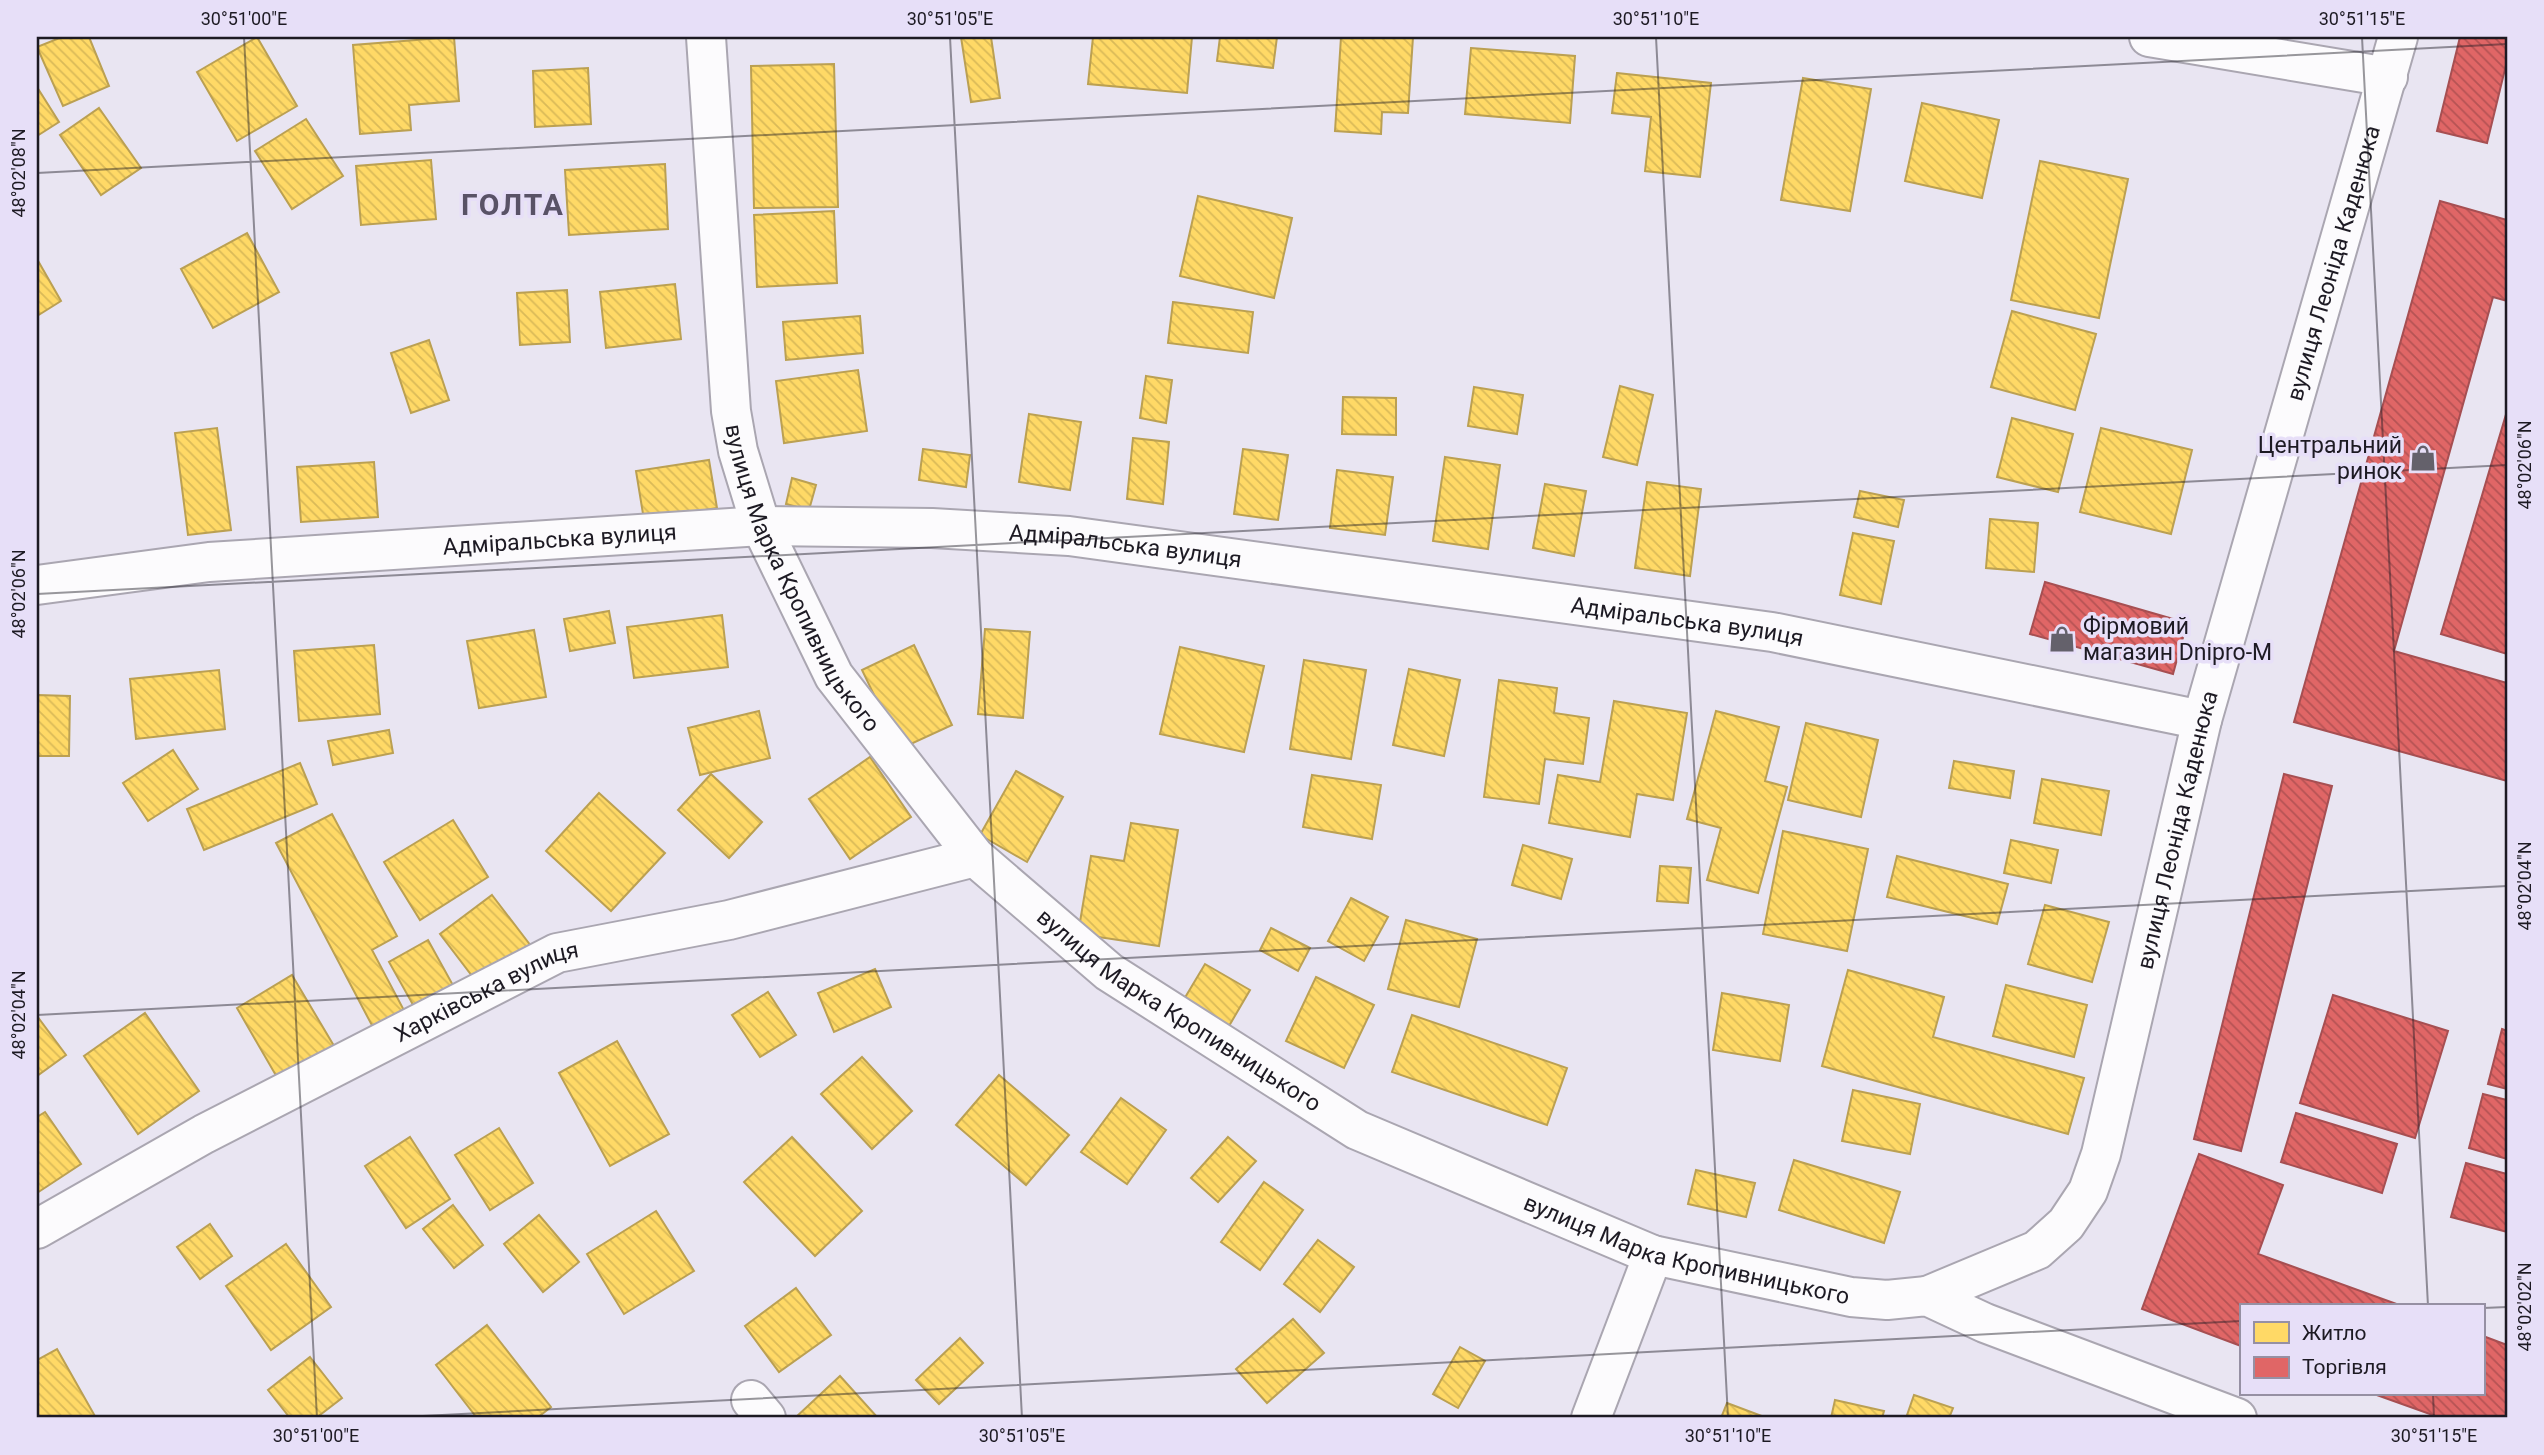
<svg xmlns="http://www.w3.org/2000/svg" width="2544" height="1455" viewBox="0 0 2544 1455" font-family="Roboto,sans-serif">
<defs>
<pattern id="homes-back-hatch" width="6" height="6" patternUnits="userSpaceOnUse" patternTransform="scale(1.75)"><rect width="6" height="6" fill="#ffd966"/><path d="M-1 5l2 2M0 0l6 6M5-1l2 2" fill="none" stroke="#daba58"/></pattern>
<pattern id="shops-back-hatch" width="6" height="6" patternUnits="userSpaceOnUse" patternTransform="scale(1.75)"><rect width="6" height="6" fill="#e06666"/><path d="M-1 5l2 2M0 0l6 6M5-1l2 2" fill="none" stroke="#b55354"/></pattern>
</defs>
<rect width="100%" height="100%" fill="#e9e5f2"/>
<!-- homes -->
<g fill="url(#homes-back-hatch)" stroke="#bba052" stroke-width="2">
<path d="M62,37H89L109,86L63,106L37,47Z"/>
<path d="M257,37L297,106L237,141L197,72Z"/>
<path d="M454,37L459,101L409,105L411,130L360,134L353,45Z"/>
<path d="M961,37H991L1000,98L971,102Z"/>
<path d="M1093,37H1192L1187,93L1088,84Z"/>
<path d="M1220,37H1277L1273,68L1217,61Z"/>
<path d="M1341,37H1413L1408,113L1382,112L1381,134L1335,131Z"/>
<path d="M1471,48L1575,56L1570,123L1465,114Z"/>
<path d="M834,64L838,207L754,208L751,66Z"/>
<path d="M588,68L591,124L535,127L533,71Z"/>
<path d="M1617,73L1711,83L1700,177L1645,171L1651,117L1612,113Z"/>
<path d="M1803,78L1871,89L1850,211L1781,200Z"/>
<path d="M37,87L59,122L37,136Z"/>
<path d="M1922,103L1999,120L1982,198L1905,181Z"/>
<path d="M99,108L141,168L101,195L60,135Z"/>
<path d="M306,119L343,176L292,209L255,151Z"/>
<path d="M431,160L436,219L361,225L356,166Z"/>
<path d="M2040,161L2128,179L2099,318L2011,300Z"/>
<path d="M665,164L668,229L569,235L565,170Z"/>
<path d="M1198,196L1292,218L1274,298L1180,276Z"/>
<path d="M834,211L837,283L757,287L754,215Z"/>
<path d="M247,233L279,292L213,328L181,269Z"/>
<path d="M37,259L61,301L37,316Z"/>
<path d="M675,284L681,339L606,348L600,292Z"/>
<path d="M567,290L570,342L520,345L517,293Z"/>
<path d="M1173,302L1253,312L1248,353L1168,343Z"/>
<path d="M2012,311L2096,334L2075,410L1991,387Z"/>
<path d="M860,316L863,353L786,360L783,322Z"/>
<path d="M429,340L449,400L411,413L391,353Z"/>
<path d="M858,370L867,431L784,443L776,381Z"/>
<path d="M1146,376L1172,380L1166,423L1140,418Z"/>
<path d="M1620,386L1653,395L1637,465L1603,457Z"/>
<path d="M1474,387L1523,395L1517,434L1468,426Z"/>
<path d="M1343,397L1396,398V435L1342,434Z"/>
<path d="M1029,414L1081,422L1070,490L1019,482Z"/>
<path d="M2012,418L2073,434L2058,492L1997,477Z"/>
<path d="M217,428L231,530L188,535L175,433Z"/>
<path d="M2101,428L2192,450L2171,534L2080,512Z"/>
<path d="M1133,438L1169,442L1163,504L1127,499Z"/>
<path d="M923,449L970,455L966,487L919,480Z"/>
<path d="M1243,449L1288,455L1278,520L1234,514Z"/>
<path d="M1445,457L1500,465L1488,549L1433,541Z"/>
<path d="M709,460L717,508L644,520L636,471Z"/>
<path d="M374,462L378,517L301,522L297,467Z"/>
<path d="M1337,470L1393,477L1385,535L1330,528Z"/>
<path d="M792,478L816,485L809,510L786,504Z"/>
<path d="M1647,482L1701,489L1690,576L1635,568Z"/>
<path d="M1545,484L1586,491L1574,556L1533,548Z"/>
<path d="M1860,491L1904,500L1898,527L1854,517Z"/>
<path d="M1990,519L2038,523L2034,572L1986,568Z"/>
<path d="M1853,533L1894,541L1881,604L1840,595Z"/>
<path d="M609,611L615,643L570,651L564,619Z"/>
<path d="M722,615L728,667L634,678L627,627Z"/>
<path d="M985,629L1030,632L1023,718L978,714Z"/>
<path d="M534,630L546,697L479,708L467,641Z"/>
<path d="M374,645L380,714L299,721L294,651Z"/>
<path d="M914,645L952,725L900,749L862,670Z"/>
<path d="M1180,647L1264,666L1244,752L1160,734Z"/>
<path d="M1304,660L1366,670L1351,759L1290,749Z"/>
<path d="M1409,669L1460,680L1444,756L1393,745Z"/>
<path d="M219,670L225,729L136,739L130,679Z"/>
<path d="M1499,680L1557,688L1554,713L1589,718L1583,764L1545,759L1539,804L1484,797Z"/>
<path d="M37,695L70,696L69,756H37Z"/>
<path d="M1614,701L1687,713L1673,800L1637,794L1630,837L1549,823L1558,775L1600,782Z"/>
<path d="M759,711L770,758L700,775L688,728Z"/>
<path d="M1716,711L1779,727L1765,781L1787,787L1758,893L1707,880L1721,828L1687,819Z"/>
<path d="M1806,723L1878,740L1861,817L1788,800Z"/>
<path d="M389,730L393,753L333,765L328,741Z"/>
<path d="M173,750L198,789L148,821L123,783Z"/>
<path d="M870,757L911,817L850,859L809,799Z"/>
<path d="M1954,761L2014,771L2010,798L1949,788Z"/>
<path d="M300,763L317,804L204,850L187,809Z"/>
<path d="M1016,771L1063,797L1027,862L980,835Z"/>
<path d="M711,774L762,822L729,858L678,810Z"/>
<path d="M1312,775L1381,785L1372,839L1303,827Z"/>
<path d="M2042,779L2109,791L2101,835L2034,823Z"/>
<path d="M599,793L665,853L611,911L546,851Z"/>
<path d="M332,814L397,936L372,950L407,1016L376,1033L276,843Z"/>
<path d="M453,820L488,877L420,920L384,862Z"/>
<path d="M1131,823L1178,830L1159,946L1078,934L1091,856L1124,861Z"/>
<path d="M1783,831L1868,849L1847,951L1763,934Z"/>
<path d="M2011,840L2058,850L2051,883L2004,873Z"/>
<path d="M1523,845L1572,859L1561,899L1512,885Z"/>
<path d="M1897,856L2008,884L1997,924L1887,897Z"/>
<path d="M1660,866L1691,868L1688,903L1657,901Z"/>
<path d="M492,895L531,946L479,985L440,934Z"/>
<path d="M1351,898L1388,917L1364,961L1328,941Z"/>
<path d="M2045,905L2109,922L2092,982L2028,964Z"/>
<path d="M1406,920L1477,939L1459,1007L1388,989Z"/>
<path d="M1271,928L1310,948L1298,971L1260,950Z"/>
<path d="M428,940L460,998L421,1019L389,962Z"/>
<path d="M1205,964L1250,990L1222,1038L1177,1011Z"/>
<path d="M875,969L891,1007L834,1032L818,993Z"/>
<path d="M1848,970L1944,997L1933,1037L2084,1078L2068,1134L1822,1066Z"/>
<path d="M292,975L334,1046L278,1079L237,1008Z"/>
<path d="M1316,977L1374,1005L1344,1068L1286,1041Z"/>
<path d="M2006,985L2087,1005L2074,1057L1993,1036Z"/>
<path d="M768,992L796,1035L760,1057L732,1015Z"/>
<path d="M1722,993L1789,1005L1780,1061L1713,1050Z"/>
<path d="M145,1013L199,1091L138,1134L84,1056Z"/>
<path d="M1412,1015L1567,1068L1547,1125L1392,1072Z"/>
<path d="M37,1016L66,1055L37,1076Z"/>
<path d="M617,1041L669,1134L610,1166L559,1073Z"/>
<path d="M862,1057L912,1111L872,1149L821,1094Z"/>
<path d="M999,1075L1069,1135L1026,1185L956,1125Z"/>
<path d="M1853,1090L1920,1104L1910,1154L1842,1141Z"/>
<path d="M1121,1098L1166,1130L1127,1184L1081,1152Z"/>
<path d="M45,1112L81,1164L37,1193V1117Z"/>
<path d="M499,1128L533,1183L490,1210L455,1155Z"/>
<path d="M410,1137L450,1199L406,1228L365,1166Z"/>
<path d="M792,1137L862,1211L815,1256L744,1182Z"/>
<path d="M1228,1137L1256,1161L1218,1202L1191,1178Z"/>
<path d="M1794,1160L1900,1192L1884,1243L1779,1210Z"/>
<path d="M1696,1170L1755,1183L1746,1217L1688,1204Z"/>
<path d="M1264,1182L1303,1210L1260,1270L1221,1242Z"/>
<path d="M453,1205L483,1245L454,1268L423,1229Z"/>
<path d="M656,1211L694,1271L624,1314L587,1254Z"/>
<path d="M539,1215L579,1262L543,1292L504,1244Z"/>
<path d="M210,1224L232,1256L200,1279L177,1247Z"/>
<path d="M1318,1240L1354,1267L1320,1312L1284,1284Z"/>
<path d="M286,1244L331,1307L271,1350L226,1286Z"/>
<path d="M796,1288L831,1335L779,1372L745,1326Z"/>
<path d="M1293,1319L1324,1353L1267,1403L1236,1369Z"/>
<path d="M487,1325L551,1407L537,1418H477L436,1365Z"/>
<path d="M960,1338L983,1363L939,1404L916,1380Z"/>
<path d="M1460,1347L1485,1361L1458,1408L1433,1394Z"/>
<path d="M57,1349L96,1418H37V1360Z"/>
<path d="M310,1357L342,1398L316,1418H290L268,1390Z"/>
<path d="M840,1376L878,1418H795Z"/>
<path d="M1914,1395L1953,1408L1949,1418H1906Z"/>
<path d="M1835,1400L1884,1411L1882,1418H1831Z"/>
<path d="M1727,1403L1767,1418H1721Z"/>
</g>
<!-- shops -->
<g fill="url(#shops-back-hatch)" stroke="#a64f52" stroke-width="2">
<path d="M2460,37H2507V61L2487,143L2437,131Z"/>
<path d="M2440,201L2507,220V301L2493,297L2394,651L2507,683V781L2294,722Z"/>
<path d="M2507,411V654L2441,634Z"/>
<path d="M2045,582L2187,623L2173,674L2030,634Z"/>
<path d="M2284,774L2332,786L2241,1151L2194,1139Z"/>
<path d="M2333,995L2448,1031L2415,1138L2300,1103Z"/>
<path d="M2502,1029L2507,1031V1089L2488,1084Z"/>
<path d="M2483,1094L2507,1100V1159L2469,1148Z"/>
<path d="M2296,1113L2397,1144L2382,1193L2281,1162Z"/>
<path d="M2199,1154L2283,1185L2258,1254L2402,1306H2241V1346L2142,1309Z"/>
<path d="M2466,1163L2507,1174V1232L2451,1217Z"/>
<path d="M2483,1336L2507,1345V1418H2441L2374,1394H2483Z"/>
</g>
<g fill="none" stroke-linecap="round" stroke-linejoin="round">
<!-- minor casing -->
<g stroke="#aaa6b1" stroke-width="42">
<g id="minor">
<path id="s1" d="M706,37L731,411L738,451L761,526L834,676L975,857L1109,972L1357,1130L1653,1255L1851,1297L1887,1300L1927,1296L1985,1323L2237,1418"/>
<path d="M2149,37L2388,77"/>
<path id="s2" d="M37,585L209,562L761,526L932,528L1069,536L1772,632L2202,720"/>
<path id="s3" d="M37,1229L204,1134L557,953L729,920L975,857"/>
<path id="s4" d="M1927,1296L2037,1250L2066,1224L2088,1191L2101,1154L2202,720L2398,37"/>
<path d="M751,1400L766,1418"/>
<path d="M1591,1418L1653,1255"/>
</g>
</g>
<!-- minor -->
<use href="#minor" stroke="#fcfbfd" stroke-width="38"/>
</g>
<!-- ticks -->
<path fill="none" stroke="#1d1a23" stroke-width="2" stroke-opacity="0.45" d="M244,37L317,1418M950,37L1022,1418M1656,37L1728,1418M2362,37L2428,1306M37,173L2507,44M37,594L2507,465M37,1015L2507,886M2483,1308L2507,1307M2433,1394L2434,1418M384,1418L2241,1321"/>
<!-- icons -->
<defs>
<g id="shop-bare" transform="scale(2.1)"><path d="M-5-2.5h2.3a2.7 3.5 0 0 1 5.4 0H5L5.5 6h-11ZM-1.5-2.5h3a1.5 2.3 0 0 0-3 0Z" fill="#64616b" stroke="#e7dff8" stroke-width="2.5" paint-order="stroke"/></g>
</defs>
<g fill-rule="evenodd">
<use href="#shop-bare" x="2423" y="458"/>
<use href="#shop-bare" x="2062" y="639"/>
</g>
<g text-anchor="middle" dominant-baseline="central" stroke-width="7" stroke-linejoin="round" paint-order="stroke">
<!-- street labels -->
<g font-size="23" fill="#1d1a23" stroke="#e7dff8">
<text stroke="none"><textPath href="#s4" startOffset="1158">вулиця Леоніда Каденюка</textPath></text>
<text stroke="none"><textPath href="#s2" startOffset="525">Адміральська вулиця</textPath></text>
<text stroke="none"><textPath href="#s2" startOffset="1092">Адміральська вулиця</textPath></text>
<text stroke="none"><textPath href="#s1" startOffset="558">вулиця Марка Кропивницького</textPath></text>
<text stroke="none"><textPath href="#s2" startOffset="1659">Адміральська вулиця</textPath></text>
<text stroke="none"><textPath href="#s4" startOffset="570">вулиця Леоніда Каденюка</textPath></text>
<text stroke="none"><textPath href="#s3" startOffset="509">Харківська вулиця</textPath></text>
<text stroke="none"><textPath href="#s1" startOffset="1146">вулиця Марка Кропивницького</textPath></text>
<text stroke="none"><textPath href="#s1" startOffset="1713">вулиця Марка Кропивницького</textPath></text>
</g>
<!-- poi labels -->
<g font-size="23" fill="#1d1a23" stroke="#e7dff8" text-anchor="end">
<text x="2402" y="445">Центральний<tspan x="2402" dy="26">ринок</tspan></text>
<text x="2083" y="626" text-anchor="start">Фірмовий<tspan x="2083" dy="26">магазин Dnipro-M</tspan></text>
</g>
<!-- district labels -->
<g font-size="30" font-weight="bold" letter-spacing="2" fill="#595267" stroke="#e7dff8">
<text x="513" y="204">ГОЛТА</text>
</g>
</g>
<!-- border -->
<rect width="2544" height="1455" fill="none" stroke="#e7dff8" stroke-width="77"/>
<!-- legend -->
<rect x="2240" y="1304" width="245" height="91" fill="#e7dff8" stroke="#9690a3" stroke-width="2"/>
<rect x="2254" y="1322" width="35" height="21" fill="#ffd966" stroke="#9690a3" stroke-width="2"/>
<text x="2302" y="1340" font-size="21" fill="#1d1a23">Житло</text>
<rect x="2254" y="1357" width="35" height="21" fill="#e06666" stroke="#9690a3" stroke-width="2"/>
<text x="2302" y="1374" font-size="21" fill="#1d1a23">Торгівля</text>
<rect x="38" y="38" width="2468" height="1378" fill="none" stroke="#1d1a23" stroke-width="2.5"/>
<g font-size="18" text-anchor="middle" fill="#1d1a23">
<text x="244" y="25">30°51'00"E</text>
<text x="950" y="25">30°51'05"E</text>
<text x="1656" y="25">30°51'10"E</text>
<text x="2362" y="25">30°51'15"E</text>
<text transform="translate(19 173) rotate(-90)" y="6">48°02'08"N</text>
<text transform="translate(2525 465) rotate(-90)" y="6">48°02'06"N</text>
<text transform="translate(19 594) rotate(-90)" y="6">48°02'06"N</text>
<text transform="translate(2525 886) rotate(-90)" y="6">48°02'04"N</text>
<text transform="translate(19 1015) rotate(-90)" y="6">48°02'04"N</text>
<text transform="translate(2525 1307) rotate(-90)" y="6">48°02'02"N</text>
<text x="316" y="1442">30°51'00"E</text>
<text x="1022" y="1442">30°51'05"E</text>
<text x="1728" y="1442">30°51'10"E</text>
<text x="2434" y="1442">30°51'15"E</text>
</g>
</svg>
